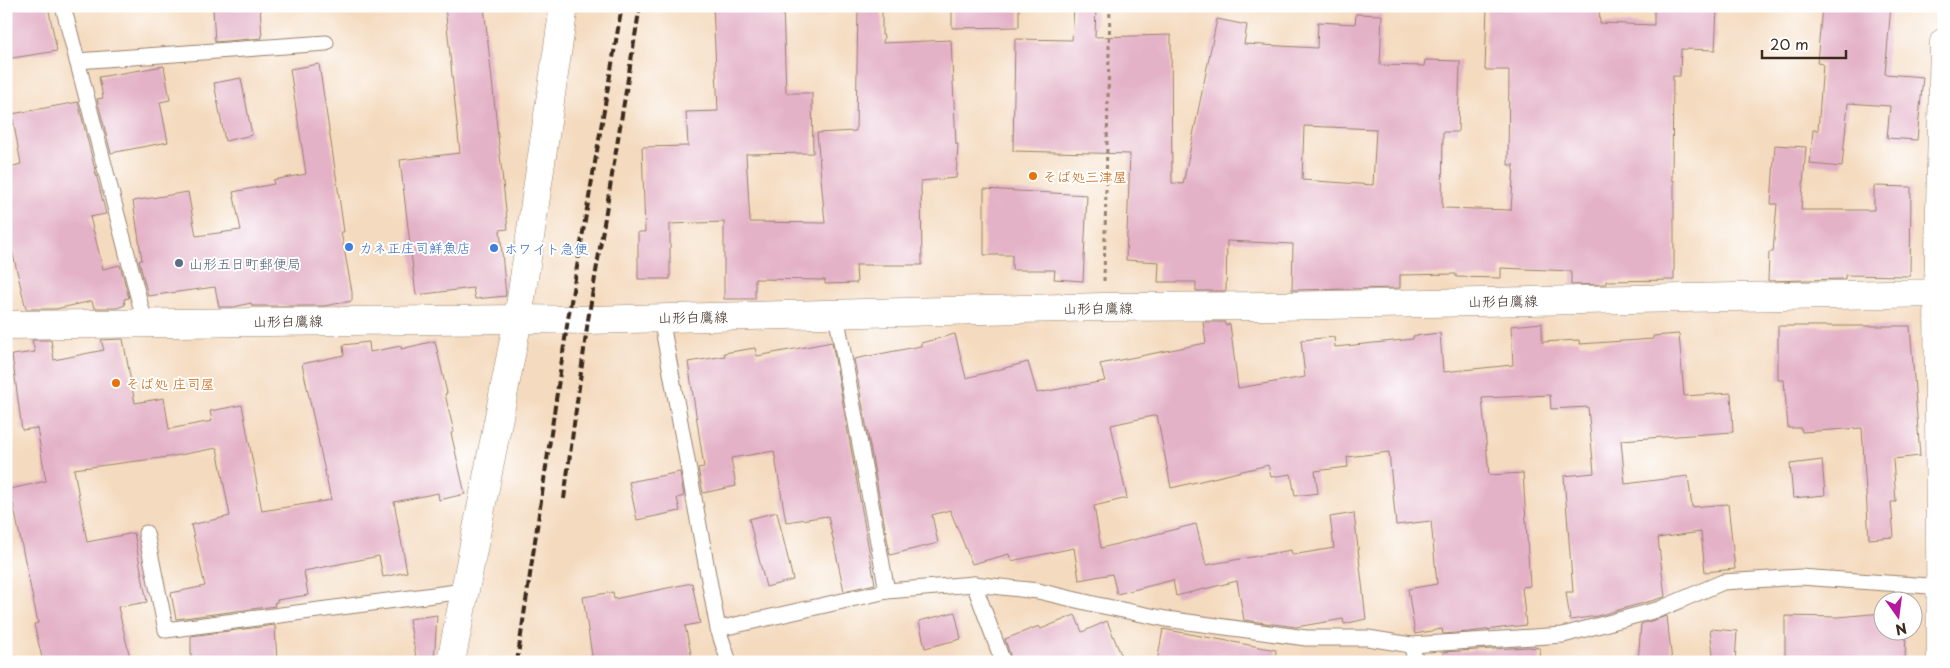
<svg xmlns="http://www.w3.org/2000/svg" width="1950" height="668" viewBox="0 0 1950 668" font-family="'Playpen Sans','Klee One',sans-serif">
<rect width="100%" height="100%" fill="#fff"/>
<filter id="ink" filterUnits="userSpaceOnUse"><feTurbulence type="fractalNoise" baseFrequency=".02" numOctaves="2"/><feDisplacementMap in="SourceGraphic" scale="10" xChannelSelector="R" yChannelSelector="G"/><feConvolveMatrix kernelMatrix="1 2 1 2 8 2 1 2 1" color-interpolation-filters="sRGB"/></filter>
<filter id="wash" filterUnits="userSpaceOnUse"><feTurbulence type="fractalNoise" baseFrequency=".0096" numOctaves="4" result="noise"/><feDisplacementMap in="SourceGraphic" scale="20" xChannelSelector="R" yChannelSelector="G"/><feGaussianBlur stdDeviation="1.12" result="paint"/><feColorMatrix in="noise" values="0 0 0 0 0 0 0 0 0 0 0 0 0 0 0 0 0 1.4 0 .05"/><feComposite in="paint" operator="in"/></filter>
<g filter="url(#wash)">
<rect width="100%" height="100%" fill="#f4dabe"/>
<g id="blocks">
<!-- building -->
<g fill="#e4b2c7" fill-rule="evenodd">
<path d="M6,6H48L57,51L6,59Z"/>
<path d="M260,6L262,38L215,42L213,9Z"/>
<path d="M445,6H484L508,229L500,230L506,296L475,299L473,288L416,295L400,160L460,153Z"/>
<path d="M713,6H783L786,93H812L813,153L746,154L750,222L825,223L817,133L856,131L858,6H882V35H884L883,43L951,40L956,144H958L956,178L921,181L922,265H856L857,283L825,284V280L755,279V299H724V222L670,224V279H638V232H645L642,147L688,146L686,112L718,111Z"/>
<path d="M952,6H1019V27L952,28Z"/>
<path d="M1074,6H1096L1095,37L1171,35L1172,183L1183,184L1217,19L1247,25L1244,44L1317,48L1318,22L1355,24L1356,14L1382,15L1380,65L1424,66L1425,60L1460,61L1458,132H1443L1442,208L1511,210L1514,165H1508L1509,70H1485L1487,6H1599L1600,23L1654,25V6L1717,8L1715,50L1681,49L1680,76H1673L1672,180H1674V280L1606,281V284L1571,285V271L1501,268V278L1456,277V274L1400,275V288L1292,290L1293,244L1227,241L1226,291H1196V282H1158L1159,262L1126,260L1130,154L1013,151L1015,39L1072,40ZM1304,126L1376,129L1373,185L1302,180Z"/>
<path d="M1822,6H1891L1885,74L1923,77L1917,140L1887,138L1890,106L1848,103L1842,167L1810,164L1813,130H1818L1823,64L1817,63Z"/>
<path d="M319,64L337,182L344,232H341L352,292V301L324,306H252L251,303L234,307H219L215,287L148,296L139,261L142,260L133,201L188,192L196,236L241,230L233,192L274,184L273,180L306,174L290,69Z"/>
<path d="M164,66L170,100L160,102L168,142L111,153L97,99L103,98L99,77Z"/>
<path d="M241,78L252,135L225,141L214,83Z"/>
<path d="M78,102L106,214L90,217L103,269L120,265L129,298L124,299L125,305L117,308H94L92,301L56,309H26L6,225V168L21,164L12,114Z"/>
<path d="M1775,145L1806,147L1801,210H1874V186L1911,187L1910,276L1845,275V279L1768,281L1769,252H1773L1777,204H1771Z"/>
<path d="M984,189L1087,195L1083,281L1054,279L1055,270H1012V255H984Z"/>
<path d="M1203,322H1225V325L1230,324L1238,388L1305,377L1301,340L1334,337L1335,347L1413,339V336L1440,333L1443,372L1513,365L1511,326L1542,323V342L1579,340L1580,344L1653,339V336L1679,334L1684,396L1731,393L1733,432L1621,440L1625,484L1688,476L1692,507L1728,504L1735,569L1705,572L1701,532L1658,538L1665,597L1597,616L1570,620L1566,592H1573L1564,476L1594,473L1588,407L1551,409L1550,395L1482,398L1489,475L1523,473L1530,586L1522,587L1526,625L1469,632L1443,634L1442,629L1415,634L1408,589L1437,584L1431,521L1396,525L1389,452L1347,457L1348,467L1315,471L1318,493L1295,496L1291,474L1271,477L1268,465L1171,488L1157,415L1111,425L1127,498L1094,506L1101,548L1196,524L1206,565L1291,550L1292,555L1334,548L1330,517L1354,513L1366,619L1344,624L1343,619L1296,627L1244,620L1237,581L1176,596L1173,580L1117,594L1112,574L1079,580L1074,548L1011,561L1009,554L972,564L950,510L932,515L938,543L890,555L854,359L921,346V343L955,334L966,378L1028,362L1037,393L1105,381L1100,364L1206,343Z"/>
<path d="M1778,326H1910L1920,456L1893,459L1896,502H1891L1894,537L1869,539L1862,428L1802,432L1801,428H1788L1784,380H1778Z"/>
<path d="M123,339L135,403L164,398L169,429L212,421L210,411L242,405L262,511L331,500L302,364L344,355L343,345L369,342L370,352L401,346V349L435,341L447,393L445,394L454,432L451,433L465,494L439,500L438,493L394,502L407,572L383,577L379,556L304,571L308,595L277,600V602L274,603L275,606L176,619L171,593L205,586L191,525L230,516L217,448L169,457L74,469L87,542L134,533L147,602L118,607L131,662H43L34,624L38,623L10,489L46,481L37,428L22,430L12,355L35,352L32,340H51L54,360L104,350L101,340Z"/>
<path d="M832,342L875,584L844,591L828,516L786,522L774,451L731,458L736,486L703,493L698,468L704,467L688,362L725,356L724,353L755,348L757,356Z"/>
<path d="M1822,460L1825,495L1793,498L1790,464Z"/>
<path d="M680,472L684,496L677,498L680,511L637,520L629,482Z"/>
<path d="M777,512L793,580L766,587L749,519Z"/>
<path d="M692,583L700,623L685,626L693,662H593L583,597L613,592L614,599Z"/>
<path d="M955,612L961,639L925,648L919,621Z"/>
<path d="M1882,613V630H1906L1905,662H1785V616L1838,617Z"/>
<path d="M437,615L434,662H417L409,619Z"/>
<path d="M1075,615L1082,632L1107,621L1124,662H1012L1005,639L1039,626L1041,629Z"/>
<path d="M1667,616L1672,662H1638L1641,624Z"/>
<path d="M275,625L277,662H191V636Z"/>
<path d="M1163,629L1276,650L1275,662H1157Z"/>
<path d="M1710,629L1737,631L1735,662H1714Z"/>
<path d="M1528,647L1540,648L1539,662H1443V652Z"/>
</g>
</g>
</g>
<g filter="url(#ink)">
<use href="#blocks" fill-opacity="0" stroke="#98826e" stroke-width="1"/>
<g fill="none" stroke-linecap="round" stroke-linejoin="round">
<!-- service casing -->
<g stroke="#98826e" stroke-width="17">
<g id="service">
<path d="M63,6L145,323"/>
<path d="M77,61L326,43"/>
<path d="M836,314L887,591"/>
<path d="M661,318L718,629L729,662"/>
<path d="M146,533L166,630L464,591"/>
<path d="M974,584L1003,662"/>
<path d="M718,629L887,591L974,584L1038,591L1098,605L1166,619L1306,638H1368L1411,645L1563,635L1660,609L1723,582L1800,577L1944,587"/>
<path d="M1411,645L1416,662"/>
</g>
</g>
<!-- tertiary casing -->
<g stroke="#98826e" stroke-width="29">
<g id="tertiary">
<path d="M1938,293L1941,662"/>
<path d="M451,662L518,319L564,6"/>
</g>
</g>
<!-- primary casing -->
<g stroke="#98826e" stroke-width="29">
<path id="primary" d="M6,325L518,319L588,320L1104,307L1275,306L1938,293L1944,42"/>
</g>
<!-- path -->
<path stroke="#98826e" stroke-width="3" stroke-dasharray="4 4" stroke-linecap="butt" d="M1104,281L1110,6"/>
<!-- service -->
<use href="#service" stroke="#fff" stroke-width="15"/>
<!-- tertiary -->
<use href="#tertiary" stroke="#fff" stroke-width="28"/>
<!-- primary -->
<use href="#primary" stroke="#fff" stroke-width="28"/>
<!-- rail -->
<g stroke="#3b2a1e" stroke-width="4" stroke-dasharray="8 4" stroke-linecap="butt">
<path d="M564,499L588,320L640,6"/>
<path d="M517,662L568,319L622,6"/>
</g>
</g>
</g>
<!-- markers -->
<g fill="#e8710a" stroke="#fff" stroke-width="2">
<circle cx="1033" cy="176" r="5"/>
<circle cx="116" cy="383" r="5"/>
</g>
<g fill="#3f7fe0" stroke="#fff" stroke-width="2">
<circle cx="349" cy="247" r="5"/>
<circle cx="494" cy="248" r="5"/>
</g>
<circle fill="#5c6f8a" stroke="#fff" stroke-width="2" cx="179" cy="263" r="5"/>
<g text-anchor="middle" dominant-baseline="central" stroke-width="4" stroke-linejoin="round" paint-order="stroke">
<!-- food labels -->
<g font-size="14" fill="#c56008" stroke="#fff" text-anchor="start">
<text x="1043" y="176">そば処三津屋</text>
<text x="126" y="383">そば処 庄司屋</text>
</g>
<!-- shop labels -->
<g font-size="14" fill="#366cbe" stroke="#fff" text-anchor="start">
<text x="359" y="247">カネ正庄司鮮魚店</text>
<text x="504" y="248">ホワイト急便</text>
</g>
<!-- service labels -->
<g font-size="14" fill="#4e5e75" stroke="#fff" text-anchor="start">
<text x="189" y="263">山形五日町郵便局</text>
</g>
<!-- street labels -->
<g font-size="14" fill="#3b2a1e" stroke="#fff">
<text transform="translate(1503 301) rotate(-1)">山形白鷹線</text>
<text transform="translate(1098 308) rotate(-1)">山形白鷹線</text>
<text transform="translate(693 317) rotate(-1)">山形白鷹線</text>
<text transform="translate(288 321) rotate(-1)">山形白鷹線</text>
</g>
</g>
<!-- margin -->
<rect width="1950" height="668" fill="none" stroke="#fff" stroke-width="25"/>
<!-- north arrow -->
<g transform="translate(1898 616) rotate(166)"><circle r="24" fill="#ffffff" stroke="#b1aaa5"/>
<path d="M0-4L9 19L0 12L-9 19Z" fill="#b5179e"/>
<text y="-8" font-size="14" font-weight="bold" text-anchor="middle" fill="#3b2a1e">N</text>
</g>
<!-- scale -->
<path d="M1762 50v8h84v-8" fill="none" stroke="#3b2a1e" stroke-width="2.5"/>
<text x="1770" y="50" font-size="15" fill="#3b2a1e" stroke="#ffffff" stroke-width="4" paint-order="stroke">20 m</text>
</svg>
